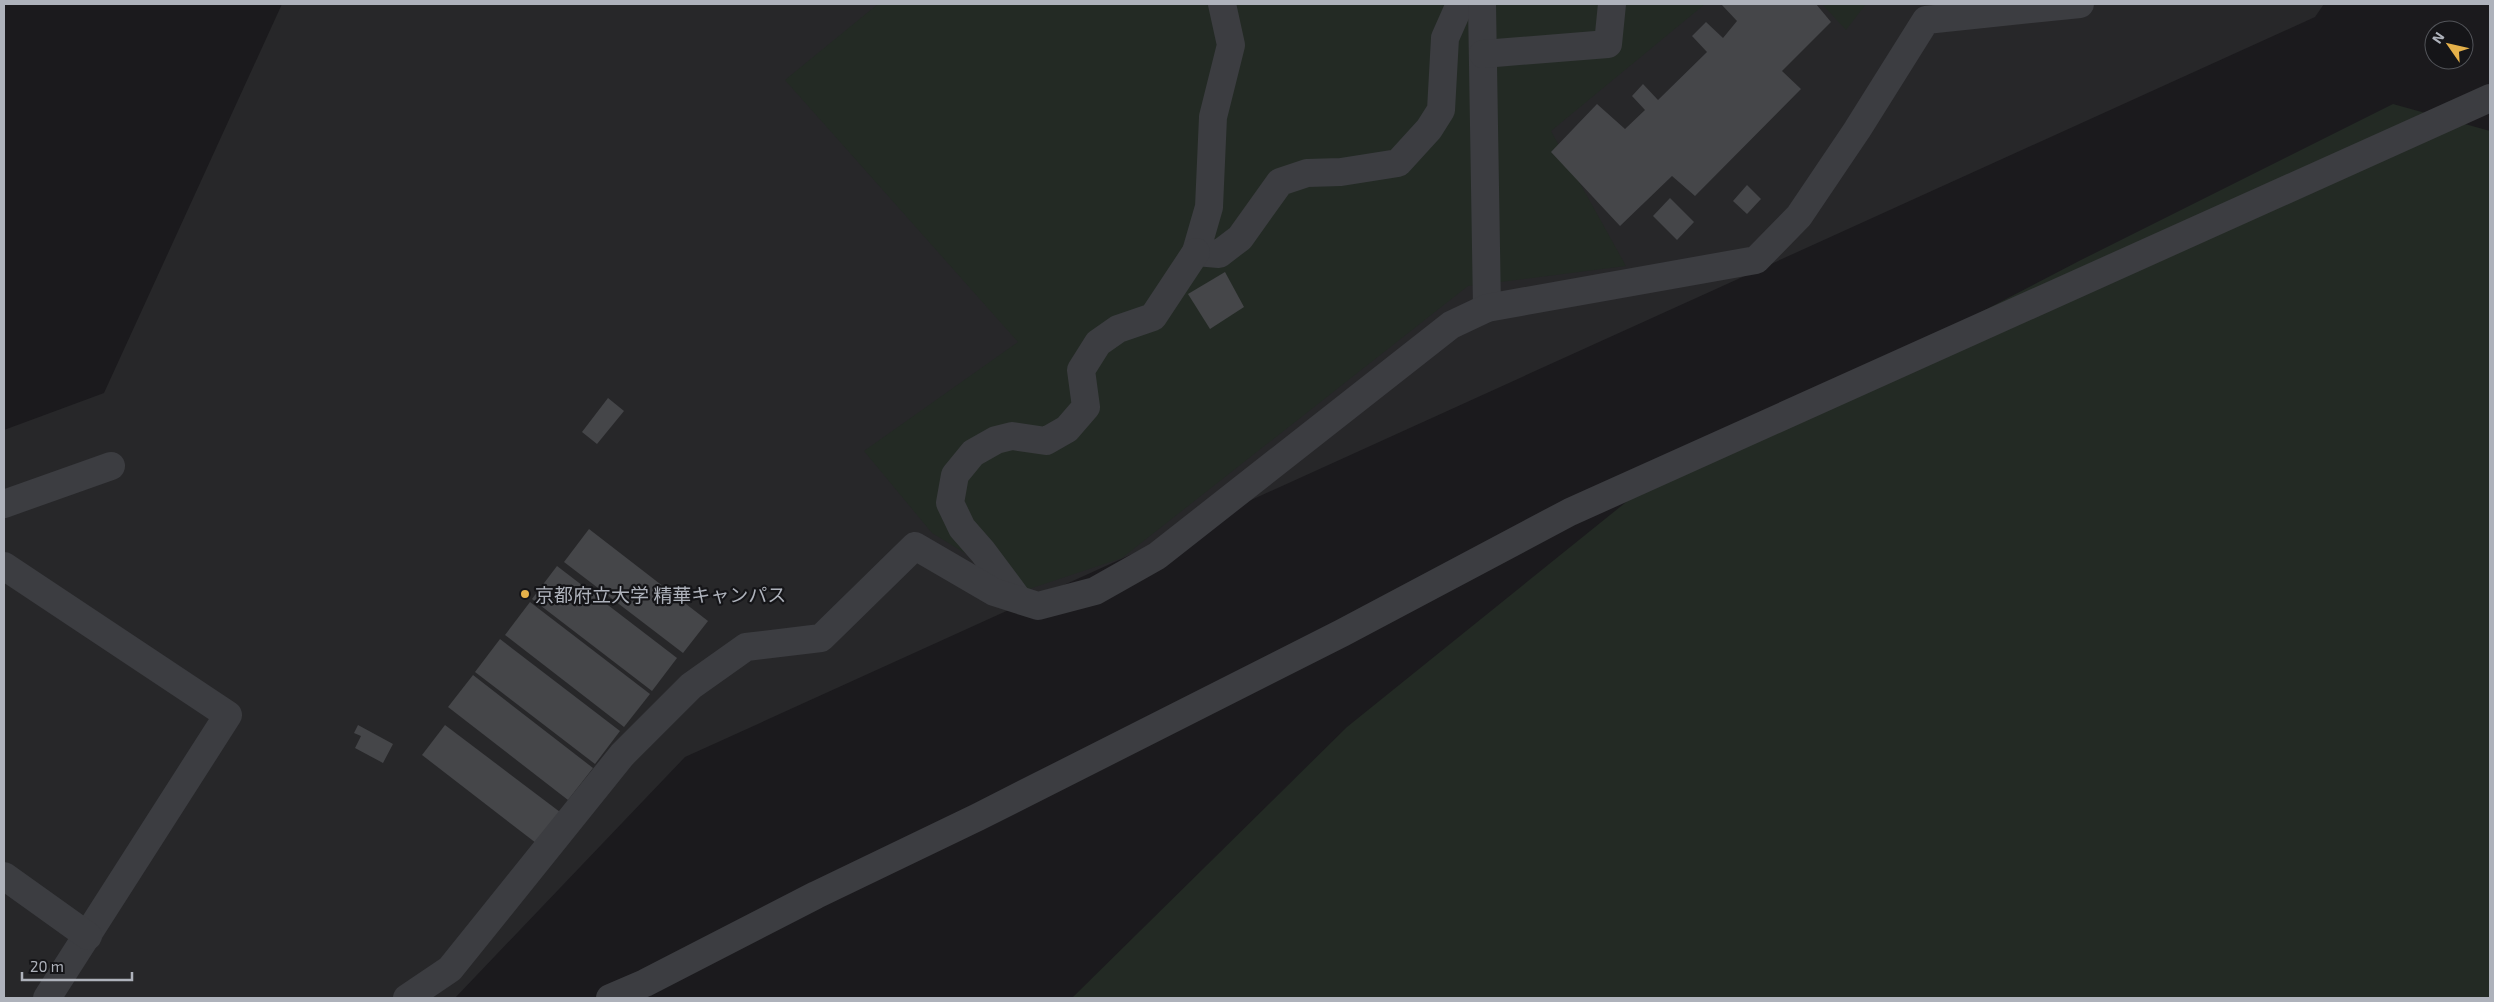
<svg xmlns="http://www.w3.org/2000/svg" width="2494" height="1002" viewBox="0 0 2494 1002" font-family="'Exo 2','Noto Sans JP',sans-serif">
<rect width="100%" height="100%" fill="#1b1a1d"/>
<!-- built -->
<path fill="#272729" d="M282,4H2324L2315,17L685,757L455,998H4V430L104,393Z"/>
<!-- green -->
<g fill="#232a24">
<path d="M878,4H1705L1551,131L1626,266L1468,286L1122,558L1026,590L932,533L864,451L1018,342L785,80Z"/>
<path d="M1822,4H1866L1846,30Z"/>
<path d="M2393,104L2490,131V998H1072L1347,727L1646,486L2079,261Z"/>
</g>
<!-- building -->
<g fill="#454649">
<path d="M1721,4H1816L1831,22L1782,71L1801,89L1695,196L1672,176L1620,226L1551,152L1597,104L1625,129L1645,110L1632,96L1643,84L1658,100L1707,52L1692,36L1706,22L1723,38L1737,21Z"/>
<path d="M1747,185L1761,199L1747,214L1733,201Z"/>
<path d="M1670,198L1694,222L1677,240L1653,216Z"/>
<path d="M1225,272L1244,307L1210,329L1188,294Z"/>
<path d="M608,398L624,411L597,444L582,432Z"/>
<path d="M589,529L708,621L683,653L564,562Z"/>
<path d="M557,566L677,658L652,691L532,599Z"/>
<path d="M530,602L650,694L624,727L505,635Z"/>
<path d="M500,639L620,731L595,764L475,672Z"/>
<path d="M473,675L593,768L568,800L448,707Z"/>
<path d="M358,725L393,744L383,763L355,748L361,736L354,733Z"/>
<path d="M445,725L560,812L536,843L422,755Z"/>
</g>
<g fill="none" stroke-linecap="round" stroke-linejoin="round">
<!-- minor -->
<g stroke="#3c3d41" stroke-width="28">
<path d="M1222,4L1231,45L1213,117L1209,207L1196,252L1219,254L1240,238L1280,182L1307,173L1341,172L1398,163L1429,129L1441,110L1445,38L1460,4"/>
<path d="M1482,4L1487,308"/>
<path d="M1483,54L1608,44L1612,4"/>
<path d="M4,504L111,466"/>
<path d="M4,566L228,715L47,998"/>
<path d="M1018,599L983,552L962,528L950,503L955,475L973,453L996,440L1012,436L1046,441L1067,429L1086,407L1081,370L1098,343L1118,329L1153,317L1196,252"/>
<path d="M4,876L88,936"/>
<path d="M407,998L450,969L622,755L691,686L746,647L821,638L915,546L994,592L1038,606L1095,591L1157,556L1451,325L1487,308L1756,260L1799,216L1857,130L1926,20L2080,4"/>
<path d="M610,998L645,983L816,895L978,817L1342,633L1570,512L2490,98"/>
</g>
</g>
<!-- markers -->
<circle fill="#e5b14a" stroke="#151518" stroke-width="2" cx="525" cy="594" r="5"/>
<g text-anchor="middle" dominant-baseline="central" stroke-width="4.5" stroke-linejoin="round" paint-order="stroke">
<!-- poi labels -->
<g font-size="19" fill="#aeb2bb" stroke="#151518" text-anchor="start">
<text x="535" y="594">京都府立大学 精華キャンパス</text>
</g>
</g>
<!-- border -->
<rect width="2494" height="1002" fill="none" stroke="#aeb2bb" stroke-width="10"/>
<!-- north arrow -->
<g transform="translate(2449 45) rotate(304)"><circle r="24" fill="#151518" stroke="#525459"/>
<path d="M0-4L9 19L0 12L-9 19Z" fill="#e5b14a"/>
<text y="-8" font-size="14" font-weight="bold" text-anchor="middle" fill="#aeb2bb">N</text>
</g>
<!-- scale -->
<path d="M22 972v8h110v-8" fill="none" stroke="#aeb2bb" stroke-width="2.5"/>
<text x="30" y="972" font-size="15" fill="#aeb2bb" stroke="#151518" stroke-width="4" paint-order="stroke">20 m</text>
</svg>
